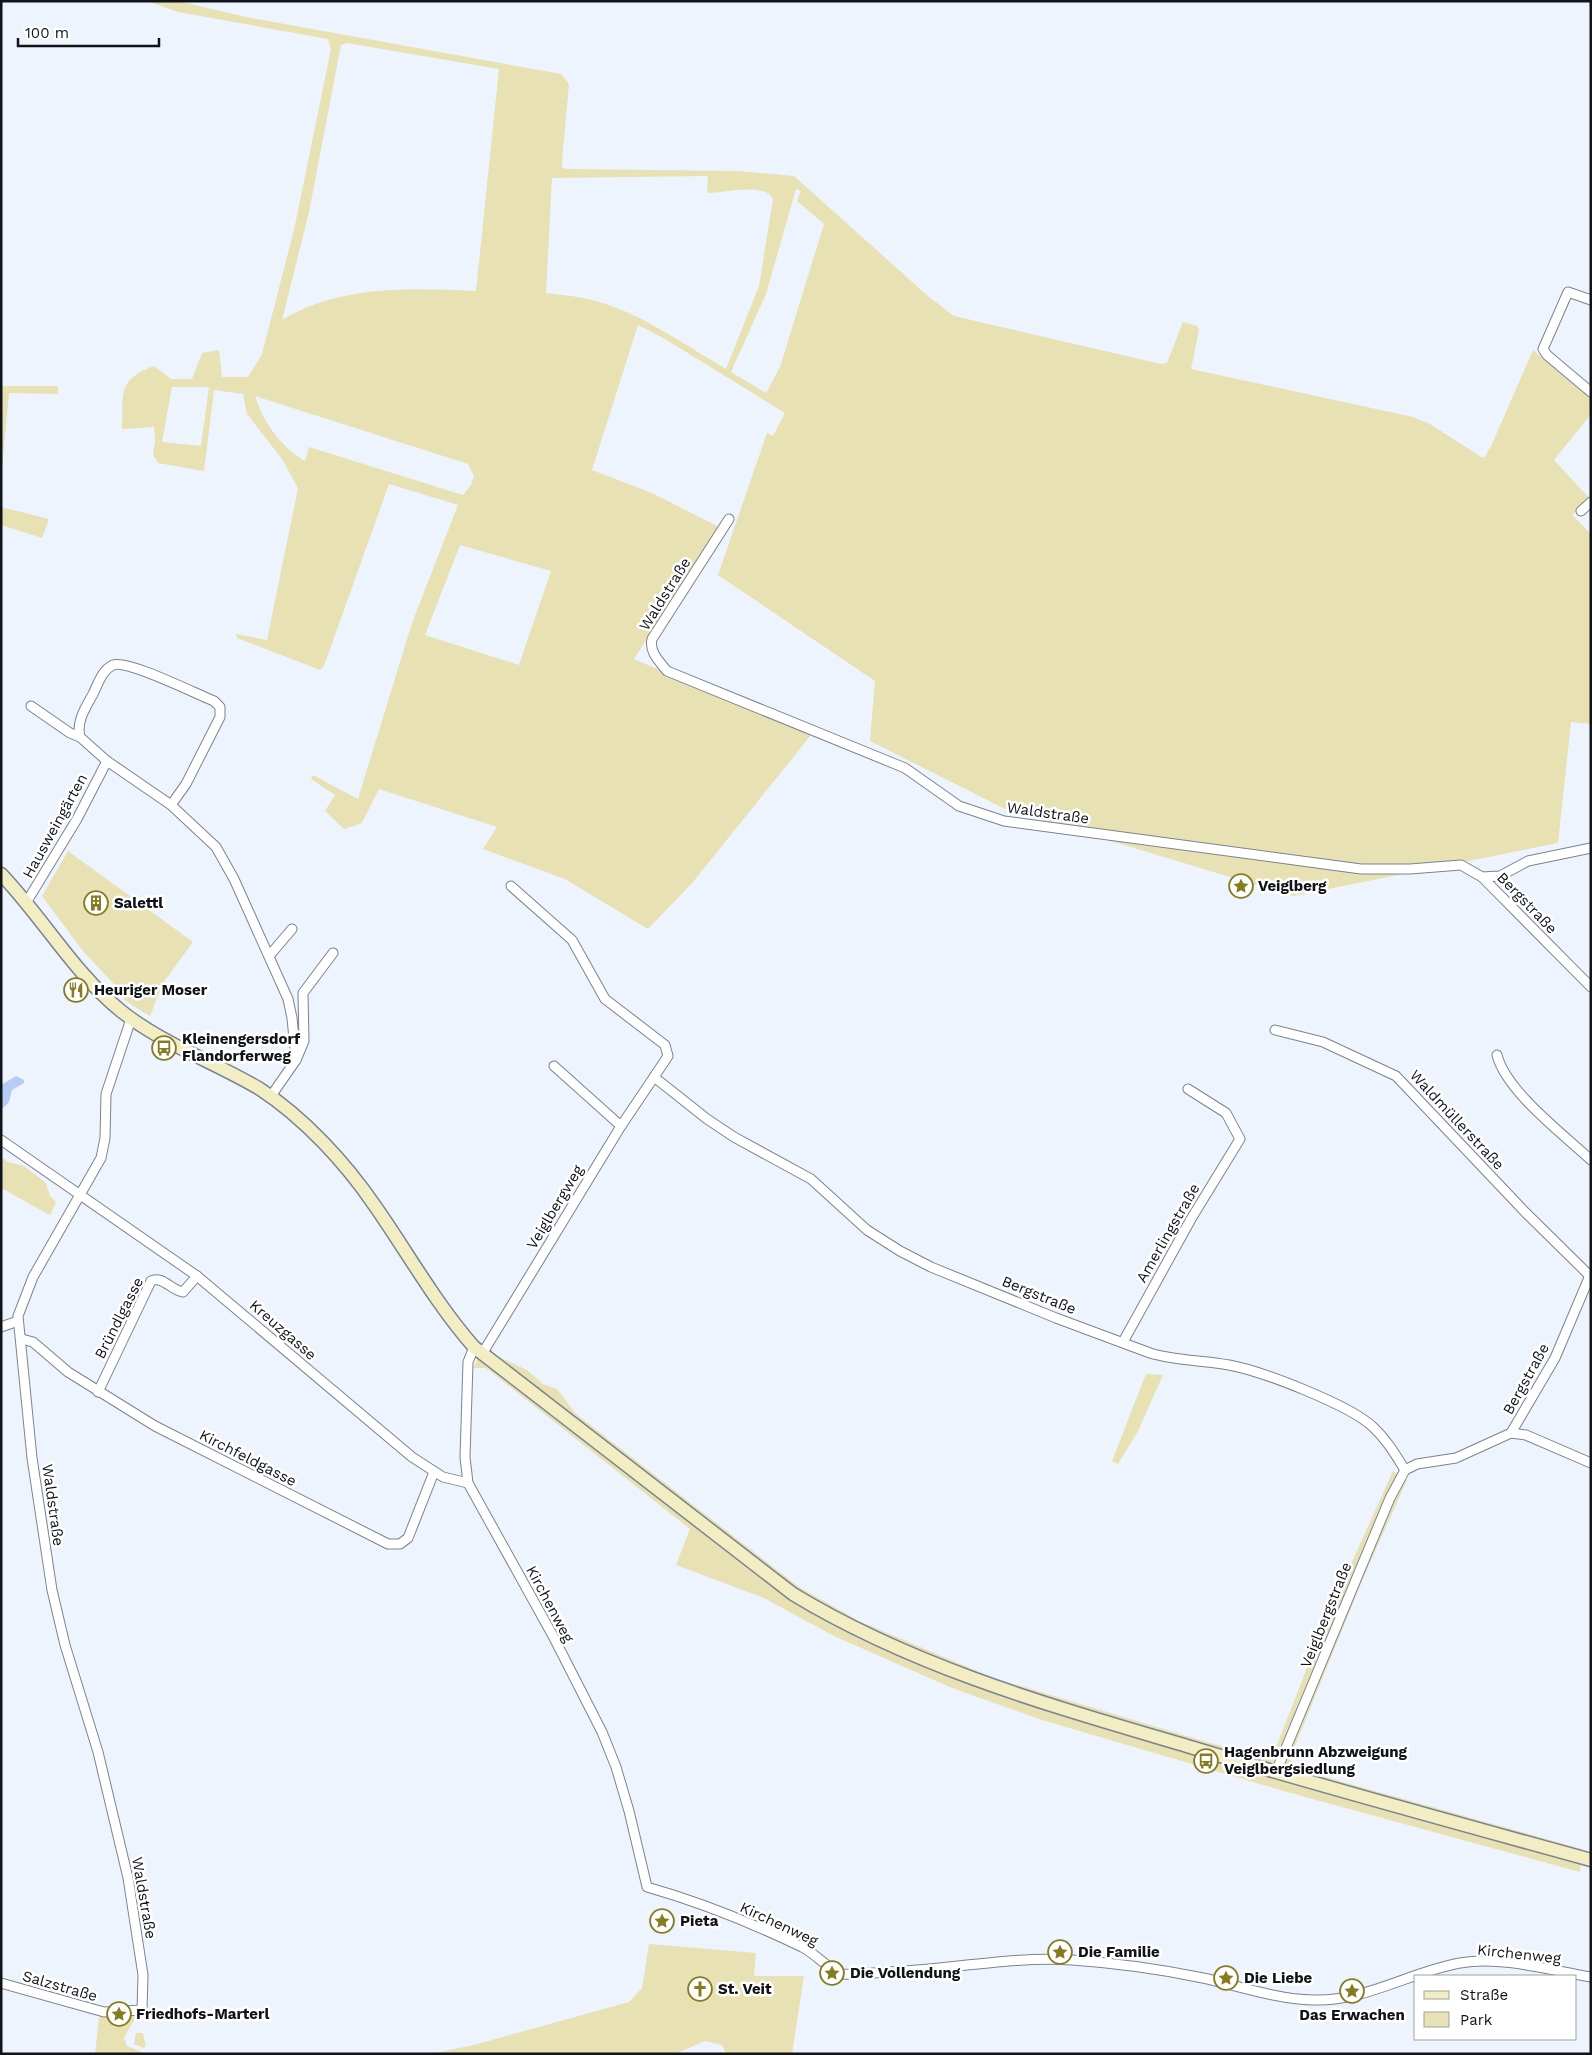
<svg xmlns="http://www.w3.org/2000/svg" width="1592" height="2055" viewBox="0 0 1592 2055" font-family="'Work Sans',sans-serif">
<rect width="100%" height="100%" fill="#eef4fd"/>
<!-- green -->
<g fill="#e7e1b3" fill-rule="evenodd">
<path d="M147,1H177L251,18L561,74L569,84L562,161V167L566,169L739,171L794,176L929,297L954,316L1161,364L1167,363L1183,322L1197,326L1199,330L1191,369L1413,417L1430,424L1481,457H1485L1492,444L1533,350L1591,398V414L1554,460L1590,499L1572,515L1591,534V724L1571,722L1558,843L1293,896L1005,809L870,741L875,681L718,575L767,433L773,436L785,413L665,339L638,325L592,470L652,493L719,527L634,659L811,735L693,882L648,929L565,879L483,849L497,827L379,789L362,823L344,829L325,811L335,795L311,779L313,775L358,799L412,623L458,505L389,484L324,666L320,670L237,638L236,634L267,640L298,488L282,459L247,414L243,394L214,390L204,471L158,463L153,454L155,441L154,427L122,429C124,394 116,380 154,366L171,379H192L202,353L219,350L222,377H248L262,354L294,230L331,49L328,39L178,12ZM347,43L499,69L476,291C411,288 340,285 282,320L309,212L341,45ZM708,176L707,193C723,193 766,182 773,199L759,286L726,369C683,344 640,312 592,300C577,296 561,295 546,293L552,178ZM796,189L801,191L797,201L824,224L780,367L766,393L731,372L766,294ZM172,387H209L201,446L162,442ZM255,396L468,464L474,476L471,485L463,495L309,447L305,461C281,447 263,422 255,396ZM460,545L551,571L519,665L425,635Z"/>
<path d="M1,386H58V394L9,393L1,478Z"/>
<path d="M1,507L49,519L42,538L1,525Z"/>
<path d="M68,851L193,942L163,983L150,1016C139,1009 116,998 114,984L83,951L42,896Z"/>
<path d="M1,1157L8,1162L24,1166L46,1183L50,1196L56,1202L50,1215L1,1188Z"/>
<path d="M486,1343L491,1348L493,1354L527,1370L543,1384L557,1389L576,1414L799,1587L859,1621L991,1677L1200,1740L1222,1746L1275,1750L1324,1624L1393,1471L1407,1480L1365,1574L1290,1758L1293,1768L1582,1849L1580,1872L1287,1792L1039,1719L952,1688L834,1636L764,1598L676,1565L690,1529L486,1368H473Z"/>
<path d="M1146,1374L1163,1375L1138,1431L1118,1464L1112,1461Z"/>
<path d="M649,1944L756,1953L754,1976H804L792,2054H726L722,2045L705,2041L675,2054H430L474,2045L629,2002L642,1988Z"/>
<path d="M133,2016L135,2018L124,2038L127,2046L147,2054H95L99,2017Z"/>
<path d="M136,2033H143L146,2046L144,2048L134,2044Z"/>
</g>
<!-- water -->
<path fill="#b5ccf7" d="M16,1076L24,1080V1083L12,1090L9,1102L1,1110V1085Z"/>
<g fill="none" stroke-linecap="round" stroke-linejoin="round">
<!-- street casing -->
<g stroke="#7b8391" stroke-width="11">
<g id="street">
<path d="M1591,300L1568,292L1543,349L1547,355L1591,392"/>
<path d="M1581,511L1591,502"/>
<path d="M729,519L652,639C649,652 659,661 667,671L905,768L959,806L1004,821L1361,869H1410L1461,865L1482,877L1591,987"/>
<path d="M31,706L70,733L80,737"/>
<path d="M171,805L186,784L220,717V707L214,701C196,694 127,659 113,665C102,670 98,684 93,694C86,707 76,721 80,737L107,761L171,805L216,847L234,879L288,999L292,1018L296,1060L271,1096"/>
<path d="M1482,877L1500,876L1528,861L1591,848"/>
<path d="M511,886L572,940L605,999L665,1045L668,1056L654,1077L707,1119L734,1137L811,1179L867,1230L900,1251L931,1267L1056,1318L1150,1353C1176,1361 1203,1360 1229,1365C1262,1371 1350,1405 1373,1427C1387,1440 1395,1454 1405,1470"/>
<path d="M26,903L77,819L107,761"/>
<path d="M269,956L292,929"/>
<path d="M1275,1030L1323,1042L1396,1076L1525,1212L1590,1276"/>
<path d="M1497,1055C1506,1091 1563,1134 1591,1160"/>
<path d="M296,1060L304,1041L303,993L333,953"/>
<path d="M554,1066L621,1126"/>
<path d="M1,1140L197,1276L412,1457L443,1477L468,1483"/>
<path d="M1,1327L18,1321"/>
<path d="M22,1339L33,1342L68,1372L155,1426L388,1544H400L408,1538L434,1472"/>
<path d="M1123,1342L1191,1219L1240,1139L1226,1113L1188,1089"/>
<path d="M474,1347L468,1362L465,1457L468,1483L553,1636L602,1732L616,1767L629,1811L647,1887C700,1902 752,1923 802,1947C814,1952 831,1972 842,1974C856,1975 872,1973 886,1972C948,1970 1010,1956 1072,1960C1116,1963 1160,1969 1203,1978C1239,1986 1276,1999 1313,2000C1364,2002 1410,1972 1460,1963C1502,1956 1549,1970 1591,1977"/>
<path d="M482,1354L621,1126L654,1077"/>
<path d="M98,1392L151,1281C162,1275 172,1291 183,1292L197,1276"/>
<path d="M1511,1433L1526,1435L1591,1463"/>
<path d="M1405,1470L1417,1464L1456,1458L1511,1433L1555,1358L1591,1273"/>
<path d="M1276,1772L1390,1498L1405,1470"/>
<path d="M1,1983L104,2012L142,2010L143,1975L128,1878L98,1752L65,1645L52,1590L32,1458L18,1316L33,1277L101,1158L105,1138L106,1094L131,1019"/>
</g>
</g>
<!-- secondary casing -->
<g stroke="#7b8391" stroke-width="15">
<path id="secondary" d="M1,874C43,918 74,973 121,1011C162,1044 215,1062 260,1089C304,1118 345,1162 375,1206C408,1253 436,1304 474,1347L793,1594C915,1668 1052,1706 1187,1746C1321,1786 1456,1823 1591,1860"/>
</g>
<!-- street -->
<use href="#street" stroke="#fff" stroke-width="9"/>
<!-- secondary -->
<use href="#secondary" stroke="#f2edc2" stroke-width="12"/>
</g>
<!-- icons -->
<defs>
<g id="sight-ring" transform="scale(1.25)"><circle r="9.5" fill="#fff" stroke="#877b20" stroke-width="1.5"/><path d="M0-6L1.8-2.2L6-1.7L2.9 1.2L3.7 5.4L0 3.3L-3.7 5.4L-2.9 1.2L-6-1.7L-1.8-2.2Z" fill="#877b20"/></g>
<g id="building-ring" transform="scale(1.25)"><circle r="9.5" fill="#fff" stroke="#877b20" stroke-width="1.5"/><path d="M-4-6H4V6H1V3H-1V6H-4ZM-2.5-4.3h1.7v1.8h-1.7ZM.8-4.3h1.7v1.8H.8ZM-2.5-1h1.7V.8h-1.7ZM.8-1h1.7V.8H.8Z" fill="#877b20"/></g>
<g id="restaurant-ring" transform="scale(1.25)"><circle r="9.5" fill="#fff" stroke="#877b20" stroke-width="1.5"/><path d="M-5-6h1v4h1v-4h1v4h1v-4h1v5L-1.5 .5V6h-2V.5L-5-1ZM5-6V6H3V1.5H1.5Q1.5-4 5-6Z" fill="#877b20"/></g>
<g id="bus-ring" transform="scale(1.25)"><circle r="9.5" fill="#fff" stroke="#877b20" stroke-width="1.5"/><path d="M-5-6H5V4H4V6H2V4H-2V6H-4V4H-5ZM-3.5-4V0h7V-4ZM-3.5 1.2v1.5H-2V1.2ZM2 1.2v1.5H3.5V1.2Z" fill="#877b20"/></g>
<g id="church-ring" transform="scale(1.25)"><circle r="9.5" fill="#fff" stroke="#877b20" stroke-width="1.5"/><path d="M-1.2-6h2.4v3.5h3.3v2.4h-3.3V6h-2.4V-.1h-3.3v-2.4h3.3Z" fill="#877b20"/></g>
</defs>
<g fill-rule="evenodd">
<use href="#sight-ring" x="1241" y="886"/>
<use href="#building-ring" x="96" y="903"/>
<use href="#restaurant-ring" x="76" y="990"/>
<use href="#bus-ring" x="164" y="1048"/>
<use href="#bus-ring" x="1206" y="1761"/>
<use href="#sight-ring" x="662" y="1921"/>
<use href="#sight-ring" x="1060" y="1952"/>
<use href="#sight-ring" x="832" y="1973"/>
<use href="#sight-ring" x="1226" y="1978"/>
<use href="#church-ring" x="700" y="1989"/>
<use href="#sight-ring" x="1352" y="1991"/>
<use href="#sight-ring" x="119" y="2014"/>
</g>
<g text-anchor="middle" dominant-baseline="central" stroke-width="5" stroke-linejoin="round" paint-order="stroke">
<!-- street labels -->
<g font-size="15" fill="#101318" stroke="#fff">
<text transform="translate(665 594) rotate(-58)">Waldstraße</text>
<text transform="translate(1048 813) rotate(8)">Waldstraße</text>
<text transform="translate(55 826) rotate(-61)">Hausweingärten</text>
<text transform="translate(1527 903) rotate(46)">Bergstraße</text>
<text transform="translate(1457 1120) rotate(47)">Waldmüllerstraße</text>
<text transform="translate(555 1207) rotate(-59)">Veiglbergweg</text>
<text transform="translate(1168 1233) rotate(-60)">Amerlingstraße</text>
<text transform="translate(1039 1295) rotate(22)">Bergstraße</text>
<text transform="translate(119 1318) rotate(-63)">Bründlgasse</text>
<text transform="translate(283 1330) rotate(41)">Kreuzgasse</text>
<text transform="translate(1526 1379) rotate(-61)">Bergstraße</text>
<text transform="translate(248 1458) rotate(27)">Kirchfeldgasse</text>
<text transform="translate(53 1505) rotate(82)">Waldstraße</text>
<text transform="translate(550 1604) rotate(62)">Kirchenweg</text>
<text transform="translate(1326 1615) rotate(-68)">Veiglbergstraße</text>
<text transform="translate(144 1898) rotate(80)">Waldstraße</text>
<text transform="translate(779 1924) rotate(25)">Kirchenweg</text>
<text transform="translate(1519 1954) rotate(6)">Kirchenweg</text>
<text transform="translate(60 1986) rotate(16)">Salzstraße</text>
</g>
<!-- poi labels -->
<g font-size="15" font-weight="bold" fill="#101318" stroke="#fff" text-anchor="start">
<text x="1258" y="886">Veiglberg</text>
<text x="114" y="903">Salettl</text>
<text x="94" y="990">Heuriger Moser</text>
<text x="182" y="1039">Kleinengersdorf<tspan x="182" dy="17">Flandorferweg</tspan></text>
<text x="1224" y="1752">Hagenbrunn Abzweigung<tspan x="1224" dy="17">Veiglbergsiedlung</tspan></text>
<text x="680" y="1921">Pieta</text>
<text x="1078" y="1952">Die Familie</text>
<text x="850" y="1973">Die Vollendung</text>
<text x="1244" y="1978">Die Liebe</text>
<text x="718" y="1989">St. Veit</text>
<text x="136" y="2014">Friedhofs-Marterl</text>
<text x="1352" y="2015" text-anchor="middle">Das Erwachen</text>
</g>
</g>
<!-- border -->
<rect width="1592" height="2055" fill="none" stroke="#101318" stroke-width="5"/>
<!-- legend -->
<rect x="1414" y="1975" width="162" height="65" fill="#ffffff" stroke="#9fa1a3"/>
<rect x="1424" y="1991" width="25" height="8" fill="#f2edc2" stroke="#9fa1a3"/>
<text x="1460" y="2000" font-size="15" fill="#101318">Straße</text>
<rect x="1424" y="2012" width="25" height="15" fill="#e7e1b3" stroke="#9fa1a3"/>
<text x="1460" y="2025" font-size="15" fill="#101318">Park</text>
<!-- scale -->
<path d="M18 38v8h141v-8" fill="none" stroke="#101318" stroke-width="2.5"/>
<text x="25" y="38" font-size="15" fill="#101318" stroke="#ffffff" stroke-width="4" paint-order="stroke">100 m</text>
</svg>
